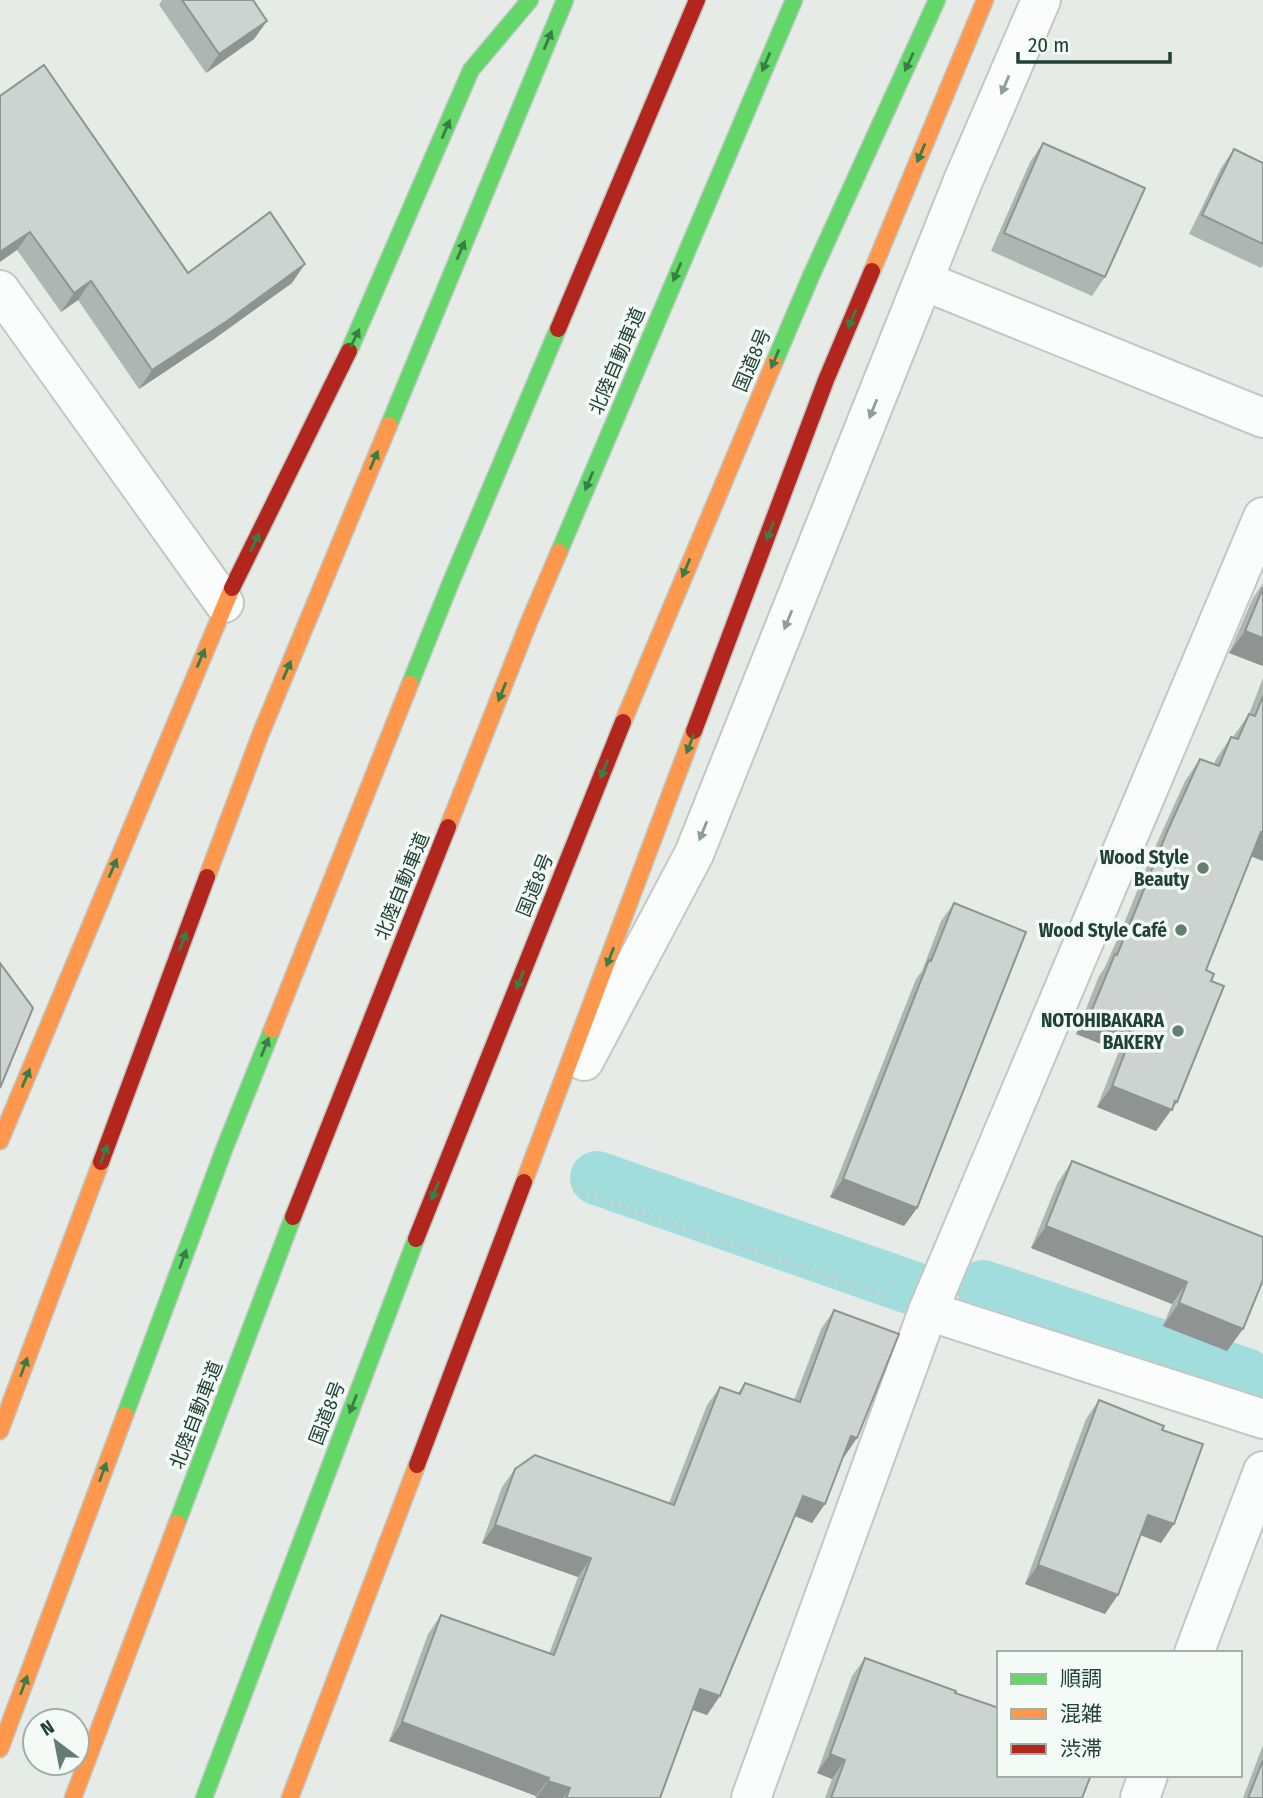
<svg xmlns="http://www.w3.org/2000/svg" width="1263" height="1798" viewBox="0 0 1263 1798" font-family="'Fira Sans Condensed','Noto Sans JP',sans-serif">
<rect width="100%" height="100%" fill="#e6ebe8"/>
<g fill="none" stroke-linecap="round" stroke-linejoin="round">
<!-- canal -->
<g stroke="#a2ddde" stroke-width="54">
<path d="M597,1178L918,1290"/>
<path d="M983,1287L1246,1375"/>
</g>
<!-- street casing -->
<g stroke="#c3c8c5" stroke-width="42">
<g id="street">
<path d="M924,281L1263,418"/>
<path d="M0,290L224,603"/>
<path d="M584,1061L694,854L963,181L1041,0"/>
<path d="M928,1311L1263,1419"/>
<path d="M1194,1653L1263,1471"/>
<path d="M751,1798L928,1311L1263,517"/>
<path d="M1140,1798L1148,1775"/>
</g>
</g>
<!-- fast casing -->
<g stroke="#bdc7c3" stroke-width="19">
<g id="fast">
<path d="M349,351L471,70L530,0"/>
<path d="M774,363L811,276L937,0"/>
<path d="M389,425L565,0"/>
<path d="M559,552L794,0"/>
<path d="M410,684L451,582L558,329"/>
<path d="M125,1415L225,1147L272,1030"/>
<path d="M177,1523L293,1217"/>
<path d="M204,1798L416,1239"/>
</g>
</g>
<!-- slow casing -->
<g stroke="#bdc7c3" stroke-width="19">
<g id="slow">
<path d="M872,271L985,0"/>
<path d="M623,722L774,363"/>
<path d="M448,827L529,622L559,552"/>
<path d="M207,877L261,733L389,425"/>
<path d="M272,1030L410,684"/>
<path d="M0,1141L232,588"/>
<path d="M524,1182L694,731"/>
<path d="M0,1431L101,1162"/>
<path d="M0,1749L125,1415"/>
<path d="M73,1798L177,1523"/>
<path d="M290,1798L417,1465"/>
</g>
</g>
<!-- jam casing -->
<g stroke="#bdc7c3" stroke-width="19">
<g id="jam">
<path d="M558,329L697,0"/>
<path d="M232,588L349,351"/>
<path d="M694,731L826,380L872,271"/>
<path d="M101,1162L207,877"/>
<path d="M293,1217L448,827"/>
<path d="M416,1239L623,722"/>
<path d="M417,1465L524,1182"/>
</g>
</g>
<!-- path -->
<path stroke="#c1cbc6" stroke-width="4.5" stroke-dasharray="3.5 5" stroke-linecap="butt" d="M574,1190L884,1296"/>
<!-- street -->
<use href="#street" stroke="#fbfcfc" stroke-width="38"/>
<!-- fast -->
<use href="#fast" stroke="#63d668" stroke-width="16"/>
<!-- slow -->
<use href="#slow" stroke="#ff974d" stroke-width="16"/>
<!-- jam -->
<use href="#jam" stroke="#b3261e" stroke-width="16"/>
</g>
<!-- wall -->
<g fill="#afb5b3">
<path d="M162,0H253L267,21L254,39L206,73L159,5Z"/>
<path d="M0,96L188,273L292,283L214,339L139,389L78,300L61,312L17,250Z"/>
<path d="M1043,143L1105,277L1092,296L991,251L1030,162Z"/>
<path d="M1234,149L1263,163V265L1261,268L1189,234L1221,168Z"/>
<path d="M1263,583V666L1229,653L1253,598Z"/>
<path d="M1263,678V861L1251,856L1206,970L1211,981L1177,1102L1156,1131L1097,1107L1119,1051L1076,1034L1099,976L1105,967L1121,931L1152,854L1185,781L1200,759L1214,764L1216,759L1231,737H1233L1249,714Z"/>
<path d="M954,903L917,1208L904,1226L830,1197L916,979L922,971L941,921Z"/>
<path d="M1072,1161L1243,1329L1227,1351L1163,1326L1172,1304L1031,1248L1057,1184Z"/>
<path d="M834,1310L844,1457L843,1456L812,1523L794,1516L720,1696L707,1715L693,1710L660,1798H535L536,1796L500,1782L389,1741L428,1634L441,1615L549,1654L578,1577L482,1543L502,1487L515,1469L669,1503L707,1405L720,1387L738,1393L745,1383L794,1400L821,1329Z"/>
<path d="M1099,1400L1162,1430L1161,1543L1140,1535L1105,1614L1025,1584L1086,1419Z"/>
<path d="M865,1658L955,1693L1082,1798H825L832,1779L817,1773L852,1676Z"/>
<path d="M1263,1745V1798H1243Z"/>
</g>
<!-- shaded-wall -->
<g fill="#8f9492">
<path d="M267,21L254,39L206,73L219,54Z"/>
<path d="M30,232L17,250L0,262V252Z"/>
<path d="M305,264L292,283L214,339L139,389L152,370Z"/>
<path d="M91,281L78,300L61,312L74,293Z"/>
<path d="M1245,631L1263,638V666L1229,653Z"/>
<path d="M1261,832L1263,833V861L1245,854Z"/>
<path d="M1091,1012L1134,1029L1119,1051L1076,1034Z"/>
<path d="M1112,1086L1175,1101L1177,1102L1156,1131L1097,1107Z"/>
<path d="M843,1179L917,1208L904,1226L830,1197Z"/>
<path d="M1046,1226L1187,1282L1172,1304L1031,1248Z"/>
<path d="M1179,1303L1243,1329L1227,1351L1163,1326Z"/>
<path d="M851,1436L857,1438L844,1457L838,1455Z"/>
<path d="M803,1496L825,1504L812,1523L790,1514Z"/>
<path d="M1148,1515L1174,1524L1161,1543L1135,1533Z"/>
<path d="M495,1525L591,1558L578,1577L482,1543Z"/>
<path d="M1038,1565L1118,1595L1105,1614L1025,1584Z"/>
<path d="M700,1689L720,1696L707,1715L687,1708Z"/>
<path d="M402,1722L513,1763L549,1778L536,1796L389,1741Z"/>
<path d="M830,1754L845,1760L832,1779L817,1773Z"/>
<path d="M548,1781L570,1788L563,1798H536Z"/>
</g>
<!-- building -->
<g fill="#ccd3d0" stroke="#8f9492" stroke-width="2">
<path d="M182,0H253L267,21L219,54Z"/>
<path d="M44,65L188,273L270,212L305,264L227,321L152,370L91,281L74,293L30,232L0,252V96Z"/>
<path d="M1043,143L1145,188L1105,277L1004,233Z"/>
<path d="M1234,149L1263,163V244L1202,215Z"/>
<path d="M1263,588V638L1245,631Z"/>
<path d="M1263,696V833L1261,832L1206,970L1214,974L1211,981L1224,986L1177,1102L1175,1101L1172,1110L1112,1086L1134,1029L1091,1012L1115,954L1117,955L1136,909L1167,832L1200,759L1219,766L1231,737L1238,739L1249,714L1255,716Z"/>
<path d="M954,903L1026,932L917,1208L843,1179L929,960L931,961Z"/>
<path d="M0,963L33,1008L0,1088Z"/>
<path d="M1072,1161L1263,1237V1280L1243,1329L1179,1303L1187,1282L1046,1226Z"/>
<path d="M834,1310L899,1334L857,1438L851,1436L825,1504L803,1496L720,1696L700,1689L660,1798H566L570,1788L548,1781L549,1778L402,1722L441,1615L554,1655L591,1558L495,1525L515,1469L535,1455L674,1505L720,1387L740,1394L745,1383L800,1402Z"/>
<path d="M1099,1400L1164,1426L1162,1430L1203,1444L1174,1524L1148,1515L1118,1595L1038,1565Z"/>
<path d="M865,1658L956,1691L955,1693L999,1708V1775H1091L1082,1798H831L845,1760L830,1754Z"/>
<path d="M1263,1760V1798H1248Z"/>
</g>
<!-- one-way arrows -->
<defs><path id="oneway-solid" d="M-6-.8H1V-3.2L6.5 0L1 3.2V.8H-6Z" transform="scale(1.75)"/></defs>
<g fill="#3b7d49">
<use href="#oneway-solid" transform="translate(548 40) rotate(-67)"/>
<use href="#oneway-solid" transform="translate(766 62) rotate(113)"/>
<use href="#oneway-solid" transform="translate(909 62) rotate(115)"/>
<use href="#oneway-solid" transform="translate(446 129) rotate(-67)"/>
<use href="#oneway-solid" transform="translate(921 153) rotate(113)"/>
<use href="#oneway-solid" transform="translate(461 250) rotate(-67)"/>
<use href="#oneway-solid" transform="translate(677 272) rotate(113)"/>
<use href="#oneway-solid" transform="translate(852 319) rotate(113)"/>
<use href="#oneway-solid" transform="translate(355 338) rotate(-64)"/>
<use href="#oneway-solid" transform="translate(775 359) rotate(113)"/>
<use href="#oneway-solid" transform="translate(374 460) rotate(-67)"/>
<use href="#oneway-solid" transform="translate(589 481) rotate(113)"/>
<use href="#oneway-solid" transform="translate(770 531) rotate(111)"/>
<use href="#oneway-solid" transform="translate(255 542) rotate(-64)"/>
<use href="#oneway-solid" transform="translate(686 568) rotate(113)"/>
<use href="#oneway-solid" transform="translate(201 658) rotate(-67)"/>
<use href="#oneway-solid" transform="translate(287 670) rotate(-67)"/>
<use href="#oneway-solid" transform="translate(502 692) rotate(112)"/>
<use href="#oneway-solid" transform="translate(690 744) rotate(111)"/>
<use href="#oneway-solid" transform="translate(604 769) rotate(112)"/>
<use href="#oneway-solid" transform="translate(113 868) rotate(-67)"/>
<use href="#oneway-solid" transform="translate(183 941) rotate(-70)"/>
<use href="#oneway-solid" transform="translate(610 957) rotate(111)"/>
<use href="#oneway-solid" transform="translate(520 980) rotate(112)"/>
<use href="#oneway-solid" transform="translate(265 1047) rotate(-68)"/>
<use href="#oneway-solid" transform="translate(26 1078) rotate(-67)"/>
<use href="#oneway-solid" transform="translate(104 1154) rotate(-70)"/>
<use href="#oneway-solid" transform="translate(435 1191) rotate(112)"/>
<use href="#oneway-solid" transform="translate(183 1259) rotate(-70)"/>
<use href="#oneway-solid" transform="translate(24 1367) rotate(-70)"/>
<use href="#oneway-solid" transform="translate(353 1404) rotate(111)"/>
<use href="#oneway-solid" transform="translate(103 1472) rotate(-70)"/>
<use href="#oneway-solid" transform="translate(24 1685) rotate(-70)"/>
</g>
<g fill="#8e9f98">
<use href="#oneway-solid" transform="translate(1005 85) rotate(113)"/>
<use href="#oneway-solid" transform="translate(873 409) rotate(112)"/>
<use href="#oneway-solid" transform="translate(788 620) rotate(112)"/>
<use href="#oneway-solid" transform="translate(703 831) rotate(112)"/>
</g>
<!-- markers -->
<g fill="#657d73" stroke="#f4faf6" stroke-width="2.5">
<circle cx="1203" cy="868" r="7"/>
<circle cx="1181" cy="930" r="7"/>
<circle cx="1178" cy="1031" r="7"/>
</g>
<g text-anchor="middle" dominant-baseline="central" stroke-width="7" stroke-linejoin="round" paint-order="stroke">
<!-- street labels -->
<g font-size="19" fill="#204234" stroke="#f4faf6">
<text transform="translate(752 360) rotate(-67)">国道8号</text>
<text transform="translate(617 361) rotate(-67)">北陸自動車道</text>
<text transform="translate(535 885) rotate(-68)">国道8号</text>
<text transform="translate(402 886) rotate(-68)">北陸自動車道</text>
<text transform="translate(327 1413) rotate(-69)">国道8号</text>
<text transform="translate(196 1415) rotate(-69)">北陸自動車道</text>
</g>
<!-- poi labels -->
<g font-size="19" font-weight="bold" fill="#204234" stroke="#f4faf6" text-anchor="end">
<text x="1189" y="857">Wood Style<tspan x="1189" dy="22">Beauty</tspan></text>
<text x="1167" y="930">Wood Style Café</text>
<text x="1164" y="1020">NOTOHIBAKARA<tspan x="1164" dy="22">BAKERY</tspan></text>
</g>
</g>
<!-- legend -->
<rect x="997" y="1651" width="245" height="126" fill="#f4faf6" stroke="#9fb0a8" stroke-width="2"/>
<rect x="1011" y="1674" width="35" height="10" fill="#63d668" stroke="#9fb0a8" stroke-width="2"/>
<text x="1060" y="1686" font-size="21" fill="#204234">順調</text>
<rect x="1011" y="1709" width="35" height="10" fill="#ff974d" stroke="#9fb0a8" stroke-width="2"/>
<text x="1060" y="1721" font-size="21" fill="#204234">混雑</text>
<rect x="1011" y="1744" width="35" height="10" fill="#b3261e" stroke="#9fb0a8" stroke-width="2"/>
<text x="1060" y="1756" font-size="21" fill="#204234">渋滞</text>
<!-- north arrow -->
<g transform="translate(56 1742) rotate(328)"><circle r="33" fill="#f4faf6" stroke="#9fb0a8" stroke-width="2"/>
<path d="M0-5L12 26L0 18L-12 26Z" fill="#657d73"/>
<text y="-10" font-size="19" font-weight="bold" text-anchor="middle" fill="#204234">N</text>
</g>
<!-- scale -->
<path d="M1018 52v10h152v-10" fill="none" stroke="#204234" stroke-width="3.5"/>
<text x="1028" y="52" font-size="21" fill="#204234" stroke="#f4faf6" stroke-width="5" paint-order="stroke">20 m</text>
</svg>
